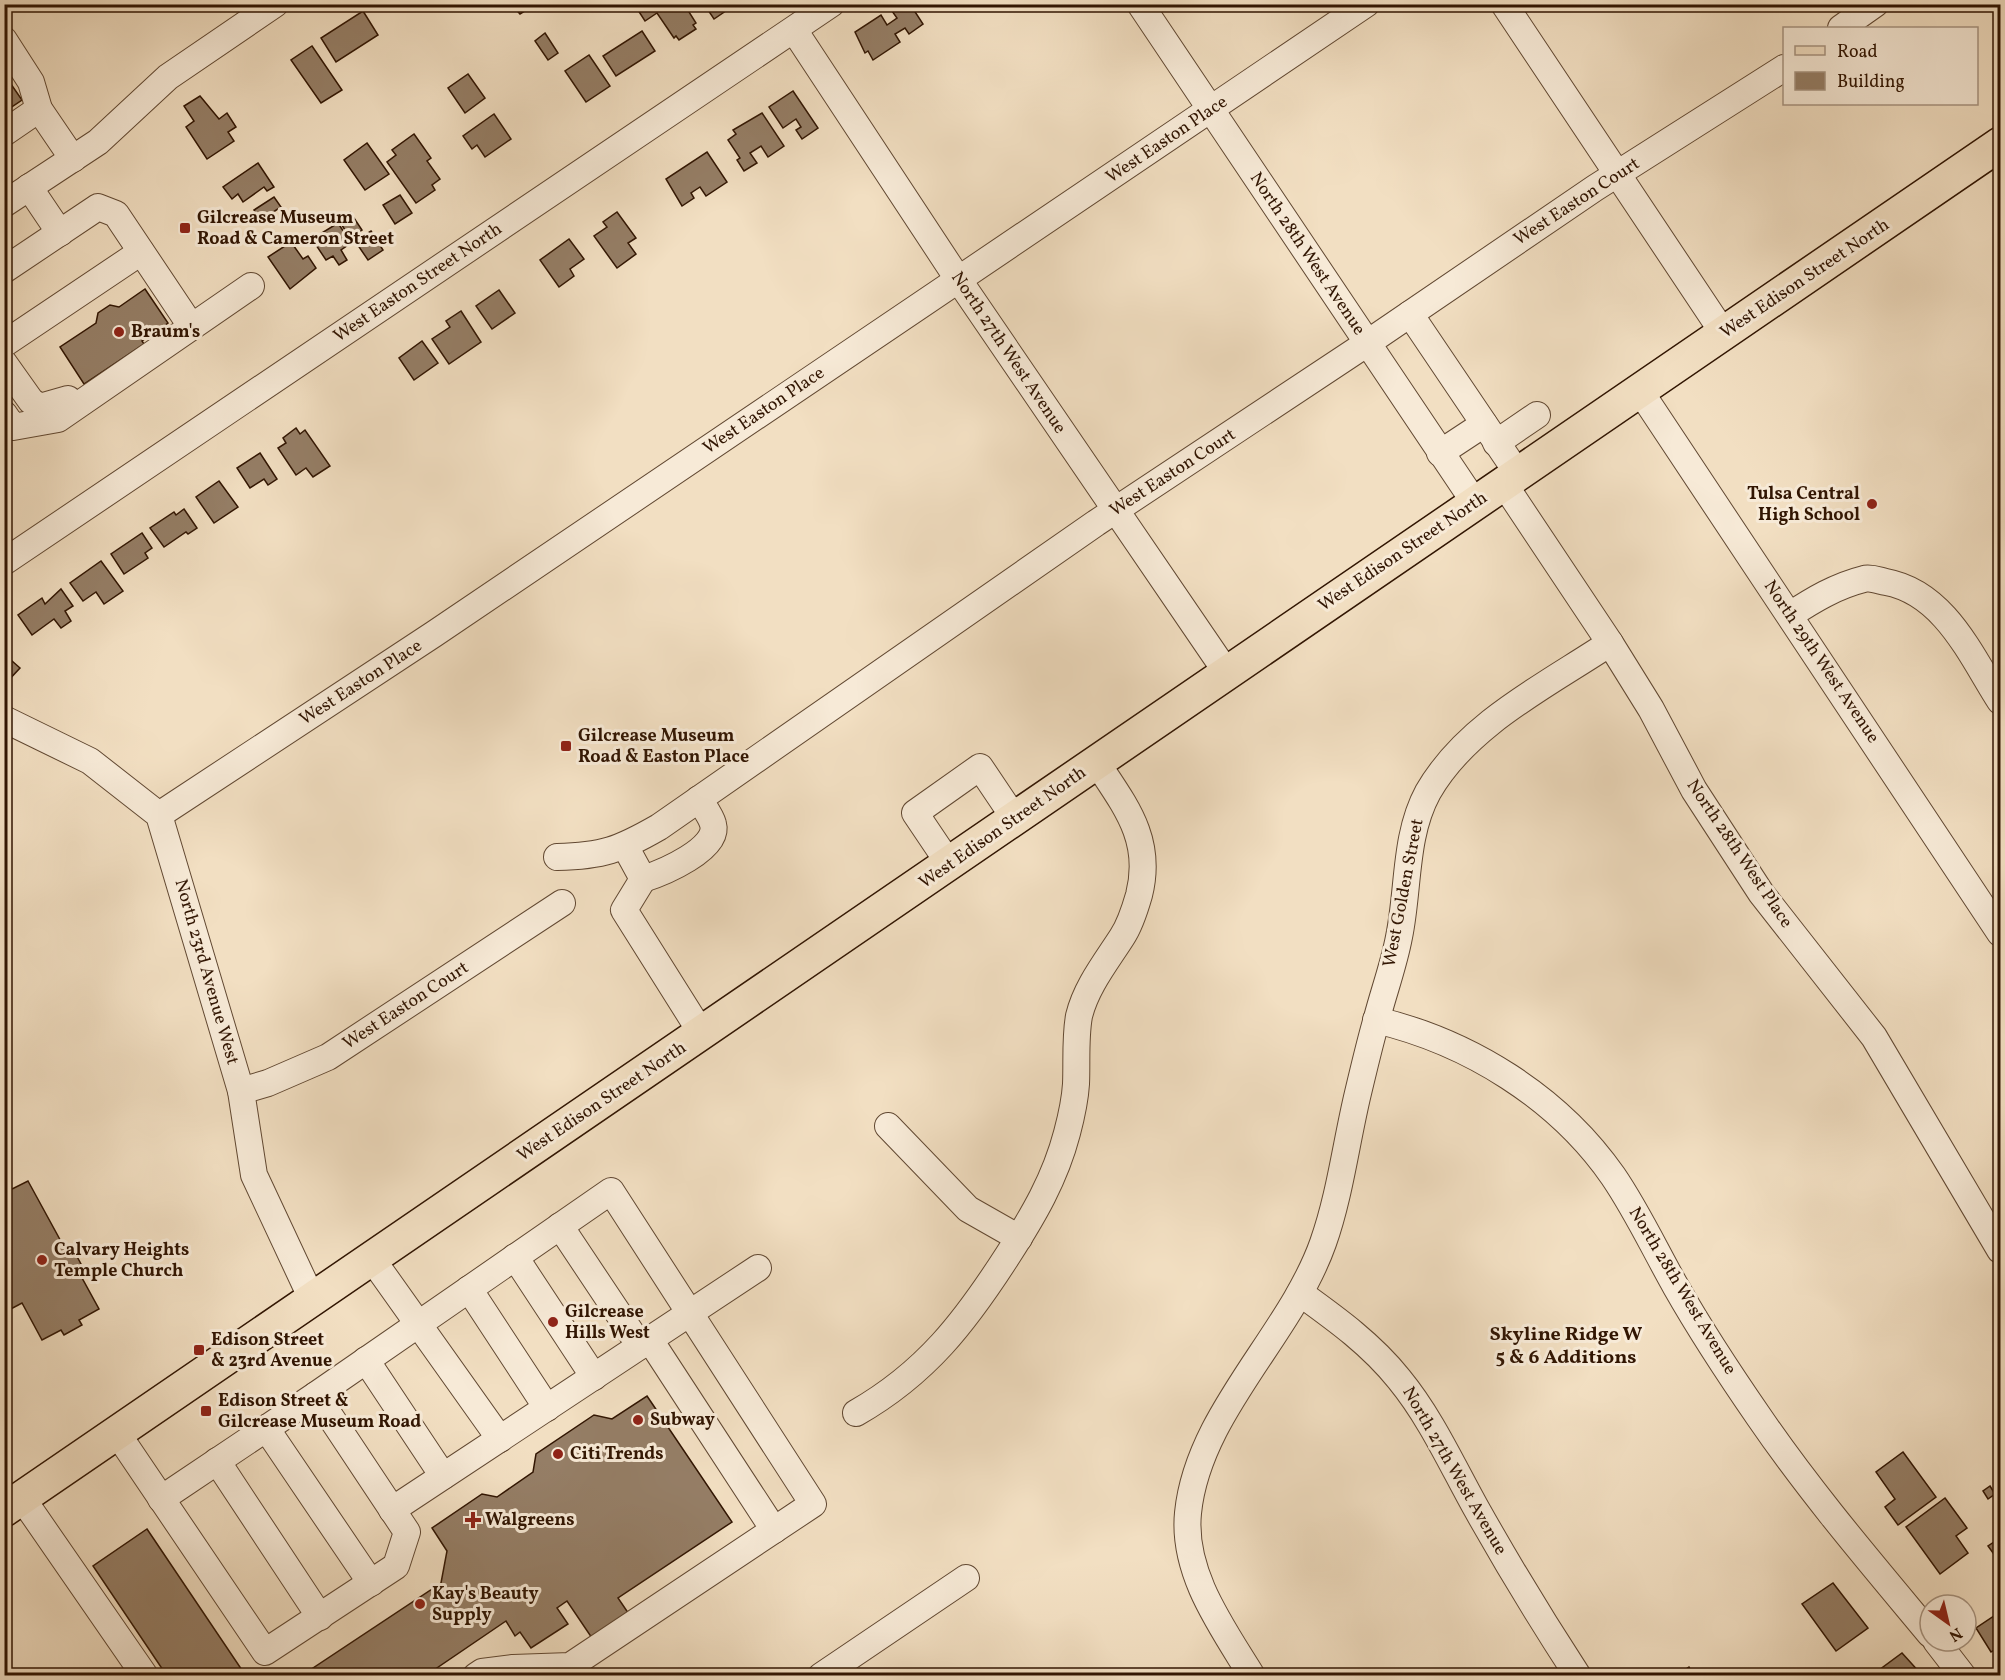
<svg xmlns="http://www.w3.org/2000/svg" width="2005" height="1680" viewBox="0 0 2005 1680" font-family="Vollkorn,serif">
<rect width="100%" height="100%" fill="#f2dfc2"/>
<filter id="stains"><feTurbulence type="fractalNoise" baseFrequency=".00333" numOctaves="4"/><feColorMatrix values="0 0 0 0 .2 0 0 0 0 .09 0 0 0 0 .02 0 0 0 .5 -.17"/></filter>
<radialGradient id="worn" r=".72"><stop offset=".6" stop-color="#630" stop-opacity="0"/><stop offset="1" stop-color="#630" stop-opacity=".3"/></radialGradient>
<!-- building -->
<g fill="#957e66" stroke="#311502" stroke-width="1.5">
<path d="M511,4H525L528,9L520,14Z"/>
<path d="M634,4H684L696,23L693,25L696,29L679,40L676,36L674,38L657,13L645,21Z"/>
<path d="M704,4H736L714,19Z"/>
<path d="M887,4H910L923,24L909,34L905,28L895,34L900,42L873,60L868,51L865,53L855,32L881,15L887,25L897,18Z"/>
<path d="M363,11L378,35L336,62L321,38Z"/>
<path d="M642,31L655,51L616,76L603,56Z"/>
<path d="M545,33L558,53L548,60L535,41Z"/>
<path d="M312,46L342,90L321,103L291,60Z"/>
<path d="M589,55L610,86L586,102L565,71Z"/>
<path d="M4,74L22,100L4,112Z"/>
<path d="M468,74L485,98L465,113L448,88Z"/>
<path d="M793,91L818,128L802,139L796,130L801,127L796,119L783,128L769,107Z"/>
<path d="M200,96L219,119L227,113L236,127L228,132L234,141L207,159L186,127L194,121L184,106Z"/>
<path d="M762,113L784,146L768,157L761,146L750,153L757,163L744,171L737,160L740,158L728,140L736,134L733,130Z"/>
<path d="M494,114L511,139L485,157L477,145L472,149L463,136Z"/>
<path d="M414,134L431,158L427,161L440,179L432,185L435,190L416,203L387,162L396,155L392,150Z"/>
<path d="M367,143L389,174L365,190L344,160Z"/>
<path d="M707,152L727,182L706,196L700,187L691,193L694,198L682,206L666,179Z"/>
<path d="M258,163L274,187L267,191L264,187L243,202L238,194L232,199L223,187Z"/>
<path d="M400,195L412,213L395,224L383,205Z"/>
<path d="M274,197L281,207L261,220L254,210Z"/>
<path d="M350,212L362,230L350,238L338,219Z"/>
<path d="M617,212L636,238L628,243L636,254L617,268L594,236L607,227L603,222Z"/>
<path d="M338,223L351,243L341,250L347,260L339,265L333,256L326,260L312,239Z"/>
<path d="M371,231L383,250L368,260L355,241Z"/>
<path d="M569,239L584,259L570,269L574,276L559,287L540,260Z"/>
<path d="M291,242L303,259L308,256L316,268L290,289L268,257Z"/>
<path d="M145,289L168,323L142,341L144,344L84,384L60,347L96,323L98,313L110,305L119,307Z"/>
<path d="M499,290L515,313L492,329L476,306Z"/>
<path d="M461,311L481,342L449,364L432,339L450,327L446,321Z"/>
<path d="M422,341L438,363L414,380L399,358Z"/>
<path d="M296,428L300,434L305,430L330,466L313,477L306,468L296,475L278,448L286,443L283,438Z"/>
<path d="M260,453L277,479L268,485L264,479L250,488L237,468Z"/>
<path d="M219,481L238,507L214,523L196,497Z"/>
<path d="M184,509L197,528L188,534L186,532L164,547L150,528L174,512L176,515Z"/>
<path d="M142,533L152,548L145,553L148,558L124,574L111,554Z"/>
<path d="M101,561L123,591L104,604L96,592L83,601L70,583Z"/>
<path d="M61,589L73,606L65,611L71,621L61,628L54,619L32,635L18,615L42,598L45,604Z"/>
<path d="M4,654L20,668L4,685Z"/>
<path d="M28,1181L69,1256L75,1253L81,1264L76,1267L99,1309L79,1320L82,1325L64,1335L61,1330L42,1340L22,1303L7,1311L4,1307V1287L10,1283L4,1273V1193Z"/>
<path d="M647,1396L732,1522L618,1598L633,1620L596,1644L567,1601L557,1608L568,1624L531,1648L520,1632L515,1636L506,1621L425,1676H301L441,1583L447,1551L432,1528L482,1494L497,1497L533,1472L536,1454L594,1415L612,1419Z"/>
<path d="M1903,1452L1936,1497L1898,1525L1885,1507L1895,1499L1876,1472Z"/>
<path d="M1990,1486L1995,1494L1988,1499L1983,1491Z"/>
<path d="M1945,1498L1967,1528L1956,1536L1968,1553L1940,1574L1906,1527Z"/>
<path d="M147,1529L246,1676H167L93,1566Z"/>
<path d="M1994,1542L1998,1549L1993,1553L1988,1546Z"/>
<path d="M1833,1583L1868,1628L1836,1651L1802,1604Z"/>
<path d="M2000,1612V1646L1991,1652L1976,1628Z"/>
<path d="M1902,1653L1922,1675L1877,1676L1875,1673Z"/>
<path d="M1689,1667L1694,1676H1675Z"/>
</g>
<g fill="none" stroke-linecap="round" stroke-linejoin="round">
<!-- minor casing -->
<g stroke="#614832" stroke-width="28">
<g id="minor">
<path d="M1140,4L1475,503"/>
<path d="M1504,4L1724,334"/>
<path d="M1841,28L1875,4"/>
<path d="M794,30L958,279L1227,673"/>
<path d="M4,40L31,82L39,109L73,159"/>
<path d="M4,133L39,109"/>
<path d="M29,187L60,233"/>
<path d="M4,204L98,142L168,77L275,4"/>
<path d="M4,270L98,207L116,214L191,326"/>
<path d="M1410,314L1518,474"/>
<path d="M4,344L141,252"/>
<path d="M4,363L31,401L40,407L68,399"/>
<path d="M1640,391L2000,933"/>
<path d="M4,414L13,427L58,419L251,286"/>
<path d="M1496,443L1537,415"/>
<path d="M1440,453L1484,424"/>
<path d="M1504,484L1610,643L1651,709L1694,790L1761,893L1874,1037L2000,1250"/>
<path d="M4,562L831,4"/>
<path d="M1790,615C1813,600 1836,586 1864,579C1871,577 1880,581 1886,582C1945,593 1971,656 2000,701"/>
<path d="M4,719L90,761L159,815L241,1091L254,1175L312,1299"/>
<path d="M159,815L434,634L1366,4"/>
<path d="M625,846L643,879L624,910L702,1034"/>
<path d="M557,857C603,856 619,850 659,827L1096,523L1366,344L1595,188L1784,68"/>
<path d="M950,865L915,813L980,767L1015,819"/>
<path d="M643,879C662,873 720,849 713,824C711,816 703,806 699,799"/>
<path d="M1376,1020C1469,1042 1558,1097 1613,1176C1637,1211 1655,1250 1676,1287C1701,1331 1730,1375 1759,1417C1811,1493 1871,1563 1930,1634"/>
<path d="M241,1091L268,1083L328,1057L562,903"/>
<path d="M888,1126L968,1209L1019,1238"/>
<path d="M560,1226L640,1346"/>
<path d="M515,1257L594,1377"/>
<path d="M372,1259L500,1439"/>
<path d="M469,1289L547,1408"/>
<path d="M1300,1293C1336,1319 1371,1344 1399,1379C1431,1418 1452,1465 1476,1508C1508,1565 1542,1621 1578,1676"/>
<path d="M650,1340L774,1530"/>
<path d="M366,1360L443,1476"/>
<path d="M856,1413C926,1373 965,1322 1008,1255C1033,1216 1055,1179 1067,1133C1071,1118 1075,1100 1076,1084C1077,1062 1075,1038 1079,1016C1086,987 1106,962 1122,937C1130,925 1135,909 1139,895C1153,840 1126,807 1097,763"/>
<path d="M266,1428L371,1583"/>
<path d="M117,1433L265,1652L396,1566L407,1532L316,1395"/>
<path d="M217,1461L320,1617"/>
<path d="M22,1498L145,1676"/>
<path d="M161,1499L316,1395L611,1191L813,1504L570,1666L513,1668L482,1672L476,1676"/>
<path d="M392,1510L758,1268"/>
<path d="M1936,1641L1963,1676"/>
<path d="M821,1676L966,1578"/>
<path d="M1252,1676C1222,1627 1182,1573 1188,1513C1198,1413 1290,1336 1323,1243C1340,1195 1346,1143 1358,1093C1364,1068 1370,1042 1377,1018C1384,991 1394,964 1399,937C1409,889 1404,836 1428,792C1467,724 1547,685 1610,643"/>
</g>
</g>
<!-- major casing -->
<g stroke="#311502" stroke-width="36">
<path id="major" d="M4,1510L2000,144"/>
</g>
<!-- minor -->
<use href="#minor" stroke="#f7ead7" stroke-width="26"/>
<!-- major -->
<use href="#major" stroke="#f2dfc2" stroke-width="33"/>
</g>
<!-- markers -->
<g fill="#8f2418" stroke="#f7ead7" stroke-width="2">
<rect x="179" y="222" width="12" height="12" rx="3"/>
<circle cx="119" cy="332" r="6"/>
<circle cx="1872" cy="504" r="6"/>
<rect x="560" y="740" width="12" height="12" rx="3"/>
<circle cx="42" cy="1260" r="6"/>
<circle cx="553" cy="1322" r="6"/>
<rect x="193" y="1344" width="12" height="12" rx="3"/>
<rect x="200" y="1405" width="12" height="12" rx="3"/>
<circle cx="638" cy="1420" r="6"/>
<circle cx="558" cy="1454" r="6"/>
<path d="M470 1511h6v6h6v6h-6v6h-6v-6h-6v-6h6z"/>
<circle cx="420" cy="1604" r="6"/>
</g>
<g text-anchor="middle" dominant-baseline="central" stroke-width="6" stroke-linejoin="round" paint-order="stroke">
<!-- street labels -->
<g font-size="18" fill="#311502" stroke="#f7ead7">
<text transform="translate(1167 140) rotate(-34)">West Easton Place</text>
<text transform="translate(1577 202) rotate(-33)">West Easton Court</text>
<text transform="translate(1307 254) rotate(56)">North 28th West Avenue</text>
<text transform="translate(1805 279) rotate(-34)">West Edison Street North</text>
<text transform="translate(418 283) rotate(-34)">West Easton Street North</text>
<text transform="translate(1008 353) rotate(56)">North 27th West Avenue</text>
<text transform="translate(764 411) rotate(-34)">West Easton Place</text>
<text transform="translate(1173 473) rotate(-33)">West Easton Court</text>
<text transform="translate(1403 552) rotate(-34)">West Edison Street North</text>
<text transform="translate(1821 662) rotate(56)">North 29th West Avenue</text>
<text transform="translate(361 683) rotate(-33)">West Easton Place</text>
<text transform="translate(1003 828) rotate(-35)">West Edison Street North</text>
<text transform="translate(1739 854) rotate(56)">North 28th West Place</text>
<text transform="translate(1404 893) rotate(-79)">West Golden Street</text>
<text transform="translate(206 972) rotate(74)">North 23rd Avenue West</text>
<text transform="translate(406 1006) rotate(-33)">West Easton Court</text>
<text transform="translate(602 1102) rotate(-34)">West Edison Street North</text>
<text transform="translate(1682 1291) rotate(59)">North 28th West Avenue</text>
<text transform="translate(1454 1471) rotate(60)">North 27th West Avenue</text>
</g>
<!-- poi labels -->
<g font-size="18" font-weight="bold" fill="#311502" stroke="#f7ead7" text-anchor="start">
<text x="197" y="218">Gilcrease Museum<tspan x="197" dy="21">Road &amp; Cameron Street</tspan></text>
<text x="131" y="332">Braum's</text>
<text x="1860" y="494" text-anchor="end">Tulsa Central<tspan x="1860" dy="21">High School</tspan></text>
<text x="578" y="736">Gilcrease Museum<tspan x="578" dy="21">Road &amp; Easton Place</tspan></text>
<text x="54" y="1250">Calvary Heights<tspan x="54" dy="21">Temple Church</tspan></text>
<text x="565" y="1312">Gilcrease<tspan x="565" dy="21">Hills West</tspan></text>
<text x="211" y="1340">Edison Street<tspan x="211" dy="21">&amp; 23rd Avenue</tspan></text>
<text x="218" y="1401">Edison Street &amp;<tspan x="218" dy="21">Gilcrease Museum Road</tspan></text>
<text x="650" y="1420">Subway</text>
<text x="570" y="1454">Citi Trends</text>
<text x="485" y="1520">Walgreens</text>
<text x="432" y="1594">Kay's Beauty<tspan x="432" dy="21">Supply</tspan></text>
</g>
<!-- neighbourhood labels -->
<g font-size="20" font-weight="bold" fill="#311502" stroke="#f7ead7">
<text x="1566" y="1335">Skyline Ridge W<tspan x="1566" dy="23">5 &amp; 6 Additions</tspan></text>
</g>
</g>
<!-- margin -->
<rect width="2005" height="1680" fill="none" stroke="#f2dfc2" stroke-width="24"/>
<rect x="6" y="6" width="1993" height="1668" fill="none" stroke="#311502" stroke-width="3"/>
<rect x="12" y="12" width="1981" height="1656" fill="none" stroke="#311502" stroke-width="1.5"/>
<!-- legend -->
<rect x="1783" y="27" width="195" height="78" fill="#f7ead7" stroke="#a89582" stroke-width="1.5"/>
<rect x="1795" y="46" width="30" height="9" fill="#f2dfc2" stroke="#a89582" stroke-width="1.5"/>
<text x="1837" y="57" font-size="18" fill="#311502">Road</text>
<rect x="1795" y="72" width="30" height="18" fill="#957e66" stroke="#a89582" stroke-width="1.5"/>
<text x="1837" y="87" font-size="18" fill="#311502">Building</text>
<!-- north arrow -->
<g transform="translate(1948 1623) rotate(146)"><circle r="28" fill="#f7ead7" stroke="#a89582" stroke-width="1.5"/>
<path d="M0-4.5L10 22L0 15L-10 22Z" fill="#8f2418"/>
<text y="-9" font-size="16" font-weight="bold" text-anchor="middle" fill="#311502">N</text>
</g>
<rect width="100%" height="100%" filter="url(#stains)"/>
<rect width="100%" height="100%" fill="url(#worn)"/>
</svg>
